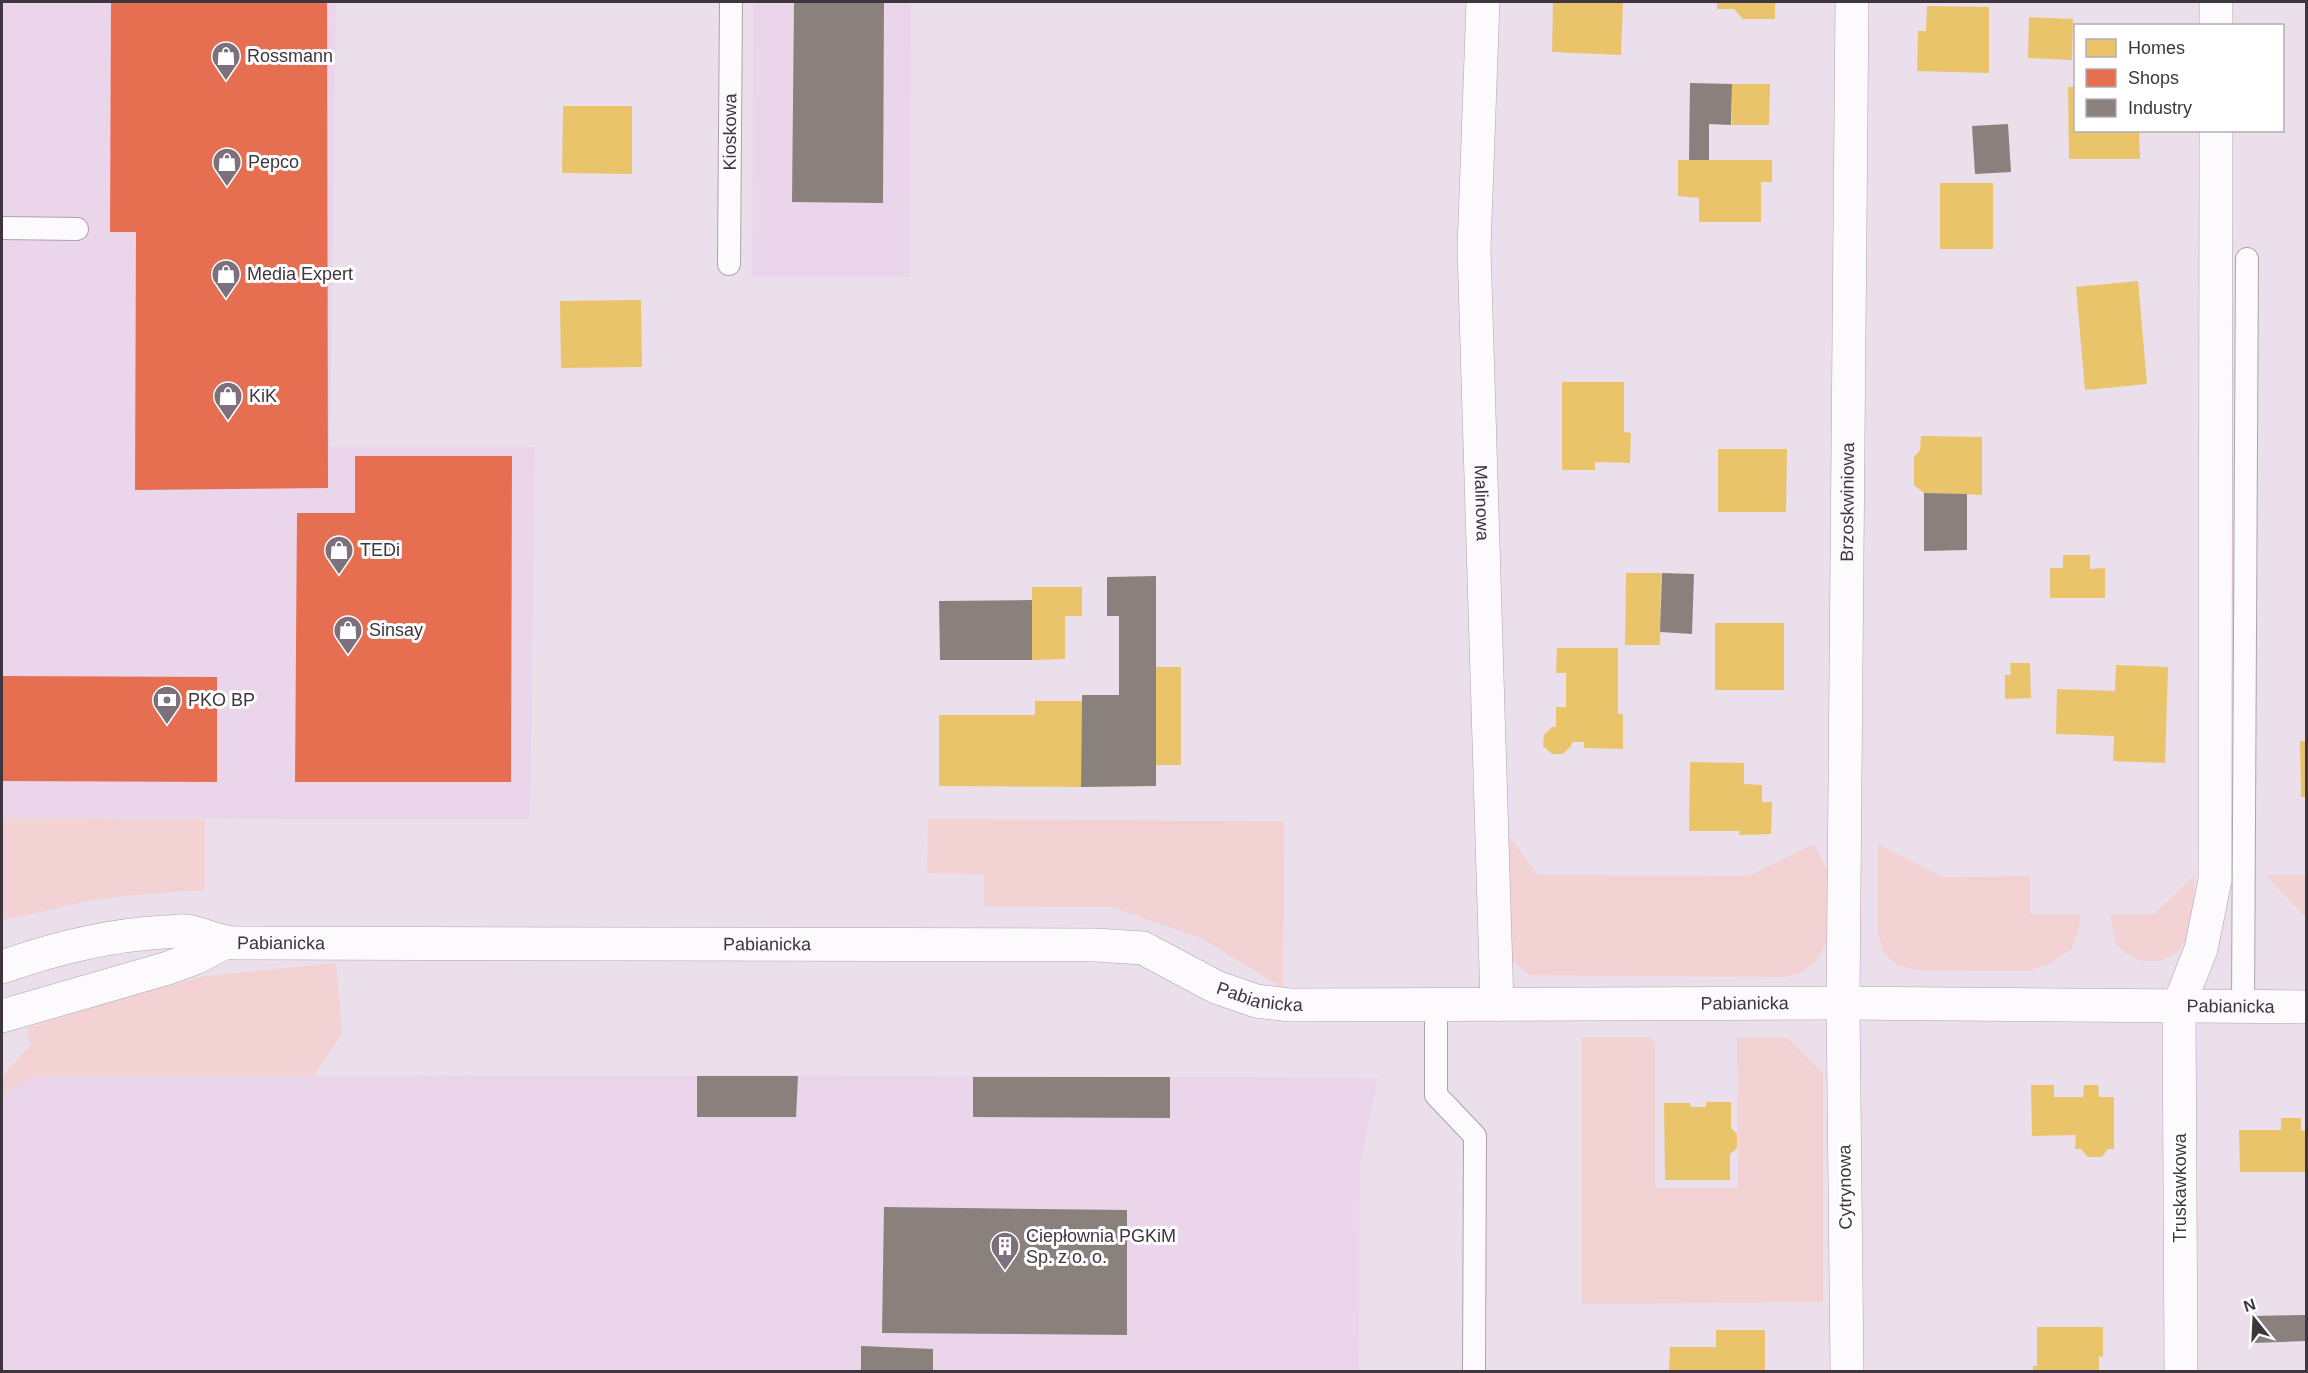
<svg xmlns="http://www.w3.org/2000/svg" width="2308" height="1373" viewBox="0 0 2308 1373" font-family="Arial,sans-serif">
<rect width="100%" height="100%" fill="#ecdfec"/>
<!-- built -->
<g fill="#ead5ea">
<path d="M2,2H336L330,447H535L530,819L2,818Z"/>
<path d="M753,2H911L910,277H752Z"/>
<path d="M827,1075L1378,1078L1360,1166L1359,1371L2,1372V1094L36,1076Z"/>
</g>
<!-- green -->
<g fill="#f2d2d3">
<path d="M2,818L205,819V890C165,893 123,894 84,902C56,907 30,916 2,920Z"/>
<path d="M928,819L1284,821L1283,988L1201,938L1112,907L984,906V874L927,873Z"/>
<path d="M1509,836L1538,875L1749,876L1814,844L1830,877V935L1817,960L1801,973L1784,977L1529,975L1512,960Z"/>
<path d="M1878,844L1943,877L2030,876V914H2081L2078,932L2072,949L2051,963L2029,971L1917,970L1897,965L1884,953L1878,933Z"/>
<path d="M2266,875H2306V917H2305Z"/>
<path d="M2194,876L2193,929L2177,953L2159,961H2141L2125,953L2116,944L2110,914H2154Z"/>
<path d="M336,963L342,1034L313,1076H36L2,1094V1077L31,1044L26,1028L122,998L205,976Z"/>
<path d="M1582,1037H1651L1655,1043V1188H1738L1737,1038H1788L1823,1073V1302L1582,1304Z"/>
</g>
<!-- homes -->
<g fill="#e9c46a">
<path d="M1553,2H1623L1621,55L1552,52Z"/>
<path d="M1717,2H1775V19H1743L1734,9H1717Z"/>
<path d="M1927,6L1989,7V73L1917,71L1918,31H1926Z"/>
<path d="M2029,17L2073,19L2072,60L2028,58Z"/>
<path d="M1732,84H1770L1769,125H1732Z"/>
<path d="M2068,87H2076V130H2139L2140,159H2069Z"/>
<path d="M563,106H632V174L562,173Z"/>
<path d="M1678,160H1772V182H1761V222H1699V198L1678,196Z"/>
<rect x="1940" y="183" width="53" height="66"/>
<path d="M2138,281L2147,384L2085,390L2076,287Z"/>
<path d="M641,300L642,367L561,368L560,301Z"/>
<path d="M1562,382H1624V432L1631,433L1630,463L1595,462V470H1562Z"/>
<path d="M1921,436L1982,437V495L1924,493L1914,485V457L1920,450Z"/>
<path d="M1718,449H1787L1786,512H1718Z"/>
<path d="M2063,555H2090V569L2105,568V598H2050V568H2063Z"/>
<path d="M1626,573H1661L1660,645H1625Z"/>
<path d="M1032,587H1082V616H1065V659L1032,660Z"/>
<rect x="1715" y="623" width="69" height="67"/>
<path d="M1557,648H1618V714H1623V749L1584,748V742H1572L1571,746L1563,754H1552L1543,746L1544,735L1552,727H1556V707H1566V673H1556Z"/>
<path d="M2010,663H2030L2031,698L2005,699V675H2011Z"/>
<path d="M2116,665L2168,667L2165,763L2113,761L2114,736L2056,734L2057,689L2115,691Z"/>
<rect x="1156" y="667" width="25" height="98"/>
<path d="M1035,701H1082L1081,787L939,786V715H1035Z"/>
<path d="M2300,741H2306V797H2301Z"/>
<path d="M1690,762L1744,763V784L1762,785V802H1772L1771,834L1739,835L1740,831H1689Z"/>
<path d="M2031,1085H2054V1097H2083L2084,1085H2098L2099,1097H2114V1149H2108L2102,1157H2088L2081,1149H2075L2076,1135L2032,1136Z"/>
<path d="M1706,1102H1731V1128L1737,1134V1148L1730,1154V1180H1665L1664,1103H1690L1691,1107H1706Z"/>
<path d="M2281,1118H2301V1131L2306,1130V1172H2240L2239,1130H2281Z"/>
<path d="M2037,1327H2103V1357L2099,1356V1372H2033V1366H2037Z"/>
<path d="M1716,1330H1765V1372H1669L1670,1347H1716Z"/>
</g>
<!-- shops -->
<g fill="#e76f51">
<path d="M111,2H327L328,488L135,490L136,232H110Z"/>
<path d="M355,456H512L511,782H295L297,513H355Z"/>
<path d="M2,676L217,677V782L2,781Z"/>
</g>
<!-- industry -->
<g fill="#8a817c">
<path d="M794,2H884L883,203L792,202Z"/>
<path d="M1690,83L1732,84L1731,125L1709,124V160H1689Z"/>
<path d="M2008,124L2011,172L1975,174L1972,126Z"/>
<path d="M1924,493L1967,494V550L1924,551Z"/>
<path d="M1662,573L1694,574L1692,634L1660,632Z"/>
<path d="M1156,576V786L1081,787L1082,695H1119V616H1107V577Z"/>
<path d="M1032,600V660H940L939,601Z"/>
<path d="M697,1076H798L796,1117H697Z"/>
<path d="M973,1077H1170V1118L973,1117Z"/>
<path d="M884,1207L1127,1210V1335L882,1333Z"/>
<path d="M2306,1315V1341L2253,1343L2252,1316Z"/>
<path d="M861,1346L933,1349V1372H861Z"/>
</g>
<g fill="none" stroke-linecap="round" stroke-linejoin="round">
<!-- service casing -->
<g stroke="#aca2ac" stroke-width="24">
<g id="service">
<path d="M2,228L77,229"/>
<path id="s1" d="M729,264L731,2"/>
<path d="M1436,1005V1095L1475,1136L1474,1372"/>
<path d="M2243,1006L2247,259"/>
</g>
</g>
<!-- minor casing -->
<g stroke="#aca2ac" stroke-width="34">
<g id="minor">
<path id="s2" d="M1483,2L1474,248L1497,1004"/>
<path d="M2216,26V2"/>
<path id="s3" d="M2,967C53,949 109,935 164,932C172,932 180,930 187,931C205,934 219,943 237,943L1096,945L1143,948L1216,987L1256,1001L1290,1005L1843,1003L2306,1007"/>
<path d="M2,1016L168,968L195,958L224,943"/>
<path id="s4" d="M1847,1372L1843,1003L1852,2"/>
<path d="M2181,1372L2179,1005L2201,949L2215,880L2216,130"/>
</g>
</g>
<!-- service -->
<use href="#service" stroke="#fcfafc" stroke-width="22"/>
<!-- minor -->
<use href="#minor" stroke="#fcfafc" stroke-width="33"/>
</g>
<!-- icons -->
<defs>
<g id="shop-pin" transform="scale(1.5)"><path d="M0 17L-7.5 6A9.5 9.5 0 1 1 7.5 6Z" fill="#7b707b" stroke="#fff"/><path d="M-5-2.5h2.3a2.7 3.5 0 0 1 5.4 0H5L5.5 6h-11ZM-1.5-2.5h3a1.5 2.3 0 0 0-3 0Z" fill="#fff"/></g>
<g id="bank-pin" transform="scale(1.5)"><path d="M0 17L-7.5 6A9.5 9.5 0 1 1 7.5 6Z" fill="#7b707b" stroke="#fff"/><path d="M-6-4H6V4H-6ZM0-2.3a2.3 2.3 0 1 0 0 4.6a2.3 2.3 0 1 0 0-4.6Z" fill="#fff"/></g>
<g id="building-pin" transform="scale(1.5)"><path d="M0 17L-7.5 6A9.5 9.5 0 1 1 7.5 6Z" fill="#7b707b" stroke="#fff"/><path d="M-4-6H4V6H1V3H-1V6H-4ZM-2.5-4.3h1.7v1.8h-1.7ZM.8-4.3h1.7v1.8H.8ZM-2.5-1h1.7V.8h-1.7ZM.8-1h1.7V.8H.8Z" fill="#fff"/></g>
</defs>
<g fill-rule="evenodd">
<use href="#shop-pin" x="226" y="56"/>
<use href="#shop-pin" x="227" y="162"/>
<use href="#shop-pin" x="226" y="274"/>
<use href="#shop-pin" x="228" y="396"/>
<use href="#shop-pin" x="339" y="550"/>
<use href="#shop-pin" x="348" y="630"/>
<use href="#bank-pin" x="167" y="700"/>
<use href="#building-pin" x="1005" y="1246"/>
</g>
<g text-anchor="middle" dominant-baseline="central" stroke-width="6" stroke-linejoin="round" paint-order="stroke">
<!-- poi labels -->
<g font-size="18" fill="#3e353e" stroke="#fff" text-anchor="start">
<text x="247" y="56">Rossmann</text>
<text x="248" y="162">Pepco</text>
<text x="247" y="274">Media Expert</text>
<text x="249" y="396">KiK</text>
<text x="360" y="550">TEDi</text>
<text x="369" y="630">Sinsay</text>
<text x="188" y="700">PKO BP</text>
<text x="1026" y="1236">Ciepłownia PGKiM<tspan x="1026" dy="21">Sp. z o. o.</tspan></text>
</g>
<!-- street labels -->
<g font-size="18" fill="#3e353e" stroke="#fff">
<text stroke="none"><textPath href="#s1" startOffset="132">Kioskowa</textPath></text>
<text stroke="none"><textPath href="#s4" startOffset="870">Brzoskwiniowa</textPath></text>
<text stroke="none"><textPath href="#s2" startOffset="501">Malinowa</textPath></text>
<text stroke="none"><textPath href="#s3" startOffset="285">Pabianicka</textPath></text>
<text stroke="none"><textPath href="#s3" startOffset="771">Pabianicka</textPath></text>
<text stroke="none"><textPath href="#s3" startOffset="1275">Pabianicka</textPath></text>
<text stroke="none"><textPath href="#s3" startOffset="1761">Pabianicka</textPath></text>
<text stroke="none"><textPath href="#s3" startOffset="2247">Pabianicka</textPath></text>
<text transform="translate(1845 1187) rotate(-91)">Cytrynowa</text>
<text transform="translate(2180 1188) rotate(-90)">Truskawkowa</text>
</g>
</g>
<!-- border -->
<rect width="2308" height="1373" fill="none" stroke="#3e353e" stroke-width="6"/>
<!-- legend -->
<rect x="2074" y="24" width="210" height="108" fill="#ffffff" stroke="#b2aeb2" stroke-width="1.5"/>
<rect x="2086" y="39" width="30" height="18" fill="#e9c46a" stroke="#b2aeb2" stroke-width="1.5"/>
<text x="2128" y="54" font-size="18" fill="#3e353e">Homes</text>
<rect x="2086" y="69" width="30" height="18" fill="#e76f51" stroke="#b2aeb2" stroke-width="1.5"/>
<text x="2128" y="84" font-size="18" fill="#3e353e">Shops</text>
<rect x="2086" y="99" width="30" height="18" fill="#8a817c" stroke="#b2aeb2" stroke-width="1.5"/>
<text x="2128" y="114" font-size="18" fill="#3e353e">Industry</text>
<!-- north arrow -->
<g transform="translate(2254 1319) rotate(342)" stroke="#ffffff" stroke-width="4.5" paint-order="stroke">
<path d="M0-4.5L10 22L0 15L-10 22Z" fill="#3e353e"/>
<text y="-9" font-size="16" font-weight="bold" text-anchor="middle" fill="#3e353e">N</text>
</g>
</svg>
